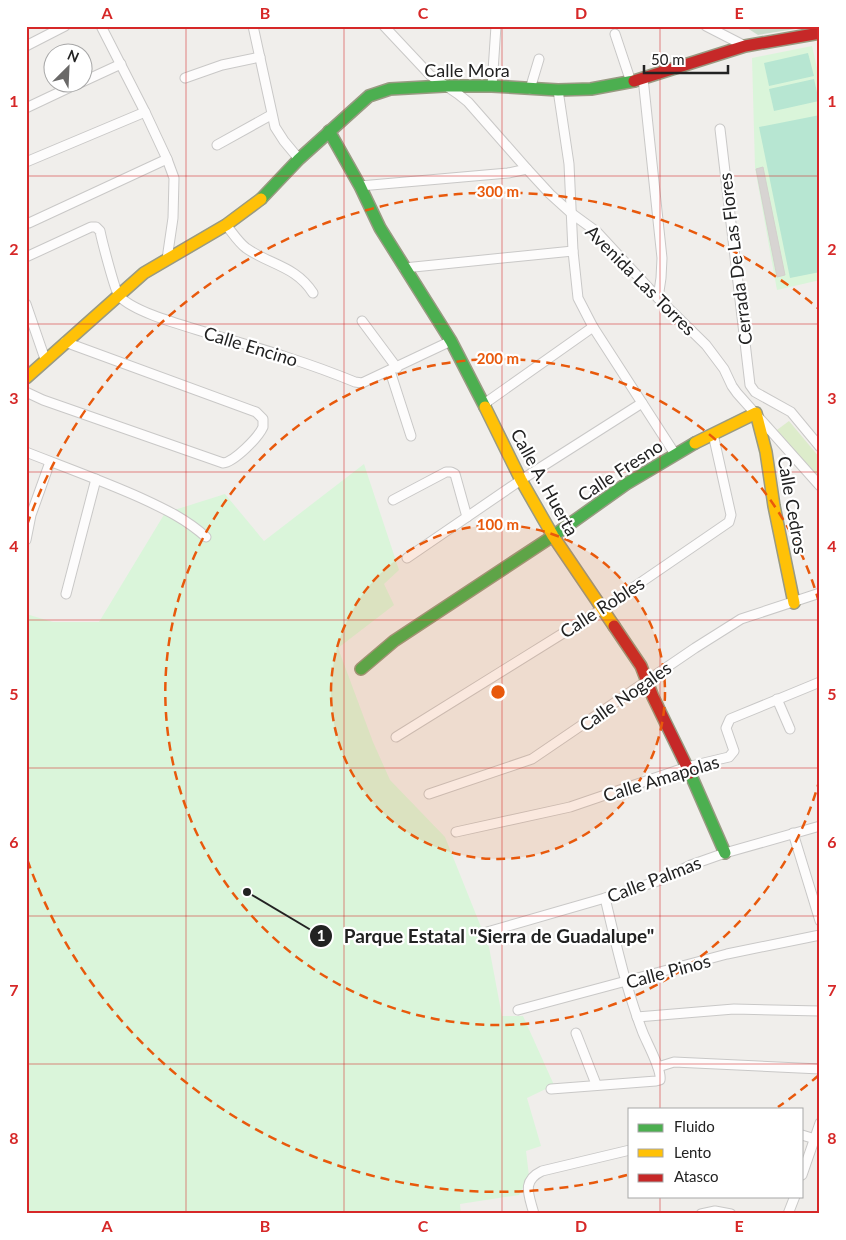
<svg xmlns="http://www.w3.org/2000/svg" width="846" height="1240" viewBox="0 0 846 1240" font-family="Lato,sans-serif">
<rect width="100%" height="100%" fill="#f0eeeb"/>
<!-- grass -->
<path fill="#ddeccb" d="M789,421L820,458V479L777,430Z"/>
<!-- cemetery -->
<path fill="#cadbca" d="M744,26H814L758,35Z"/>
<!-- park -->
<g fill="#daf5da">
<path d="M812,46L820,81V280L777,290L755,168L752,58Z"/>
<path d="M364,464L399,570L384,584L394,605L338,648L373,742L390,780L445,837L489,947L502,1016H523L554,1085L527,1098L541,1146L526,1151L529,1176L519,1195L460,1204L461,1214H26V614L53,622H99L165,513L225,494L264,541Z"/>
</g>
<!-- pitch -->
<g fill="#b7e6d2">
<path d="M808,53L814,76L769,86L764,63Z"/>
<path d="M814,79L819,101L774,111L769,89Z"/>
<path d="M820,115V272L790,278L759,127Z"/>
</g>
<!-- building -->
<path fill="#d7d4d2" stroke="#d3d0cc" d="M763,167L785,275L777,277L756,169Z"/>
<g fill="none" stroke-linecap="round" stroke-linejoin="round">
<!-- street casing -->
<g stroke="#c9c8c7" stroke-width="11">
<g id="street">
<path d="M101,26L145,112L167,159L174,178L173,218L167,259"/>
<path d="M253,26L275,127L284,141L299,159"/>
<path d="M384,26L430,75L458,94L468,102L527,169L550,194L571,213L597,232L658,298L706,345L724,369L732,386L737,393L820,486"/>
<path d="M706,26L745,46"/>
<path d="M615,34L631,82"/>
<path d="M26,46L65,26"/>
<path d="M185,78L222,65L260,57"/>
<path d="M643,78L662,258L661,278L658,298"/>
<path d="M82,82L121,64"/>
<path d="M492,86L496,26"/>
<path d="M530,89L539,59"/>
<path d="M558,90L569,164L573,251L578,298L593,327L675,454"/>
<path d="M26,108L81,82"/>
<path d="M720,129L750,385L755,392L791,412L820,447"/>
<path d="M217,145L271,115"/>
<path d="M26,162L145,112"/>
<path d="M360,186L508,173L527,169"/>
<path d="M29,223L167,159"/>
<path d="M226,225C232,232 238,242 246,248C270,265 296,266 313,293"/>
<path d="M26,257L91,227H96L100,231C102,241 115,291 119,296C136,314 190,327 214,335C262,349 309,363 355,382L362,383L451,341"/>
<path d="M404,268L573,251"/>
<path d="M26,304L45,359"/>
<path d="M362,321L397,368"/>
<path d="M390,371L411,436"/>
<path d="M26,392L43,400L223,463C234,462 258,438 263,427V419L256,412L65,342"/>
<path d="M484,404L593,327"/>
<path d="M26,452C64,467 103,481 141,498C165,509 186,519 206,537"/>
<path d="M393,500L446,472H451L455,474L467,517"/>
<path d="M26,540L31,515L50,462"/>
<path d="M407,558L521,480L642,403"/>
<path d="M66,594L96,479"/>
<path d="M777,699L790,729"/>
<path d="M396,737L602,609L729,522L731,515L713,434"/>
<path d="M429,794L532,759L695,648L741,619L820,593"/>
<path d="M456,832L570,807L687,767L729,757L734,751L726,728L730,719L820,682"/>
<path d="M793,833L820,921"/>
<path d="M487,932L605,898L661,880L691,865L725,853L820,826"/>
<path d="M518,1010L727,954L820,935"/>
<path d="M637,1017L734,1009L820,1011"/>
<path d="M576,1033L596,1084"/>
<path d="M658,1067L674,1062L820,1069"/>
<path d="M551,1089L656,1081L660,1080C662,1070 647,1043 643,1033C626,989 616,944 605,898"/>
<path d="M802,1135L815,1139"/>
<path d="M802,1175L820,1123"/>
<path d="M534,1214C529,1195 521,1181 542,1171L630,1150"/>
<path d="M701,1214L715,1211L731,1214"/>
<path d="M788,1214L795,1196"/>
</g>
</g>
<!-- fast casing -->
<g stroke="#999a82" stroke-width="14">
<g id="fast">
<path d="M329,131L360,186L380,228L451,341L485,407"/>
<path d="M261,199L299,159L369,96L390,89L444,86H492L558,90L591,89L634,81"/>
<path d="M361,669L394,641L553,536L626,484L695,443"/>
<path d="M690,773L725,853"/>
</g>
</g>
<!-- slow casing -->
<g stroke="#999a82" stroke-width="14">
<g id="slow">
<path d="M26,378L144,273L226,225L261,199"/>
<path d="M485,407L521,480L553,536L614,626"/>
<path d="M695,443L756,413L766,452L774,506L794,603"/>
</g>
</g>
<!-- jam casing -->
<g stroke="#999a82" stroke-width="14">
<g id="jam">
<path d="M634,81L745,46L820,33"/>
<path d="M614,626L641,666L653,697L690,773"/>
</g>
</g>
<!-- street -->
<use href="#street" stroke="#fdfcfc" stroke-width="9"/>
<!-- fast -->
<use href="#fast" stroke="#4caf50" stroke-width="11"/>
<!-- slow -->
<use href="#slow" stroke="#ffc107" stroke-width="11"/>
<!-- jam -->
<use href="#jam" stroke="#c62828" stroke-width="11"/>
</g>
<!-- grid -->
<path fill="none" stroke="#d62828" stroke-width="1" stroke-opacity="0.55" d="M186,26V1214M344,26V1214M502,26V1214M660,26V1109M26,176H820M26,324H820M26,472H820M26,620H820M26,768H820M26,916H820M26,1064H820M660,1196V1214"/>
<!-- distance rings -->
<circle cx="498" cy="692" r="167" fill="#e8590c" fill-opacity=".12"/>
<g fill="none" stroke="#e8590c" stroke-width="2.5" stroke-dasharray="9 6">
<circle cx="498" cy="692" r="167"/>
<path d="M820 778A333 333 0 1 1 820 606"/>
<path d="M819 1075A500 500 0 0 1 778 1107M627 1175A500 500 0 0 1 27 859M27 525A500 500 0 0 1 819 309"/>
</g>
<g text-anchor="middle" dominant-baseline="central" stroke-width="4.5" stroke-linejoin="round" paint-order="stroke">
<!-- street labels -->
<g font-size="18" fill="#222" stroke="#fff">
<text x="467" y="70">Calle Mora</text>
<text transform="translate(735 259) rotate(-97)">Cerrada De Las Flores</text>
<text transform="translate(641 280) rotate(45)">Avenida Las Torres</text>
<text transform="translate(251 346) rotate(17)">Calle Encino</text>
<text transform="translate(620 470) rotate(-33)">Calle Fresno</text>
<text transform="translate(545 482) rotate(61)">Calle A. Huerta</text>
<text transform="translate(793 505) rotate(80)">Calle Cedros</text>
<text transform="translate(602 607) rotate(-33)">Calle Robles</text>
<text transform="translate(625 696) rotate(-35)">Calle Nogales</text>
<text transform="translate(661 778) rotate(-17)">Calle Amapolas</text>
<text transform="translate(654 879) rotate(-21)">Calle Palmas</text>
<text transform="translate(668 971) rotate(-15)">Calle Pinos</text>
</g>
</g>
<circle cx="498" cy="692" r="8" fill="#e8590c" stroke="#fff" stroke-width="2.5"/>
<g font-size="15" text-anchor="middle" font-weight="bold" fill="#e8590c" stroke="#fff" stroke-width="4.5" stroke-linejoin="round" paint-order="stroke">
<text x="498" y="197">300 m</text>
<text x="498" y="364">200 m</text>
<text x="498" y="530">100 m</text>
</g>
<!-- callouts -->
<path fill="none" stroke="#222" stroke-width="2" d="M247 892L321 936"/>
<g fill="#222" stroke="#fff" stroke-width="2">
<circle cx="247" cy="892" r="5"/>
<circle cx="321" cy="936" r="12"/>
</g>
<g font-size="15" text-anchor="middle" font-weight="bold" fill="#fff">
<text x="321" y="941">1</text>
</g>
<g font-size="19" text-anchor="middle" font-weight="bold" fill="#222" stroke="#fff" stroke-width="4.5" stroke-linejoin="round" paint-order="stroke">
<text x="499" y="943">Parque Estatal "Sierra de Guadalupe"</text>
</g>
<!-- border -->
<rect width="846" height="1240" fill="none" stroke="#ffffff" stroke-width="55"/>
<!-- legend -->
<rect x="628" y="1108" width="175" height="90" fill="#ffffff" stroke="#a7a7a7"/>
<rect x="638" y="1124" width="25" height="8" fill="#4caf50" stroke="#a7a7a7"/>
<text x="674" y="1132" font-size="15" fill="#222222">Fluido</text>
<rect x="638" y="1149" width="25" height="8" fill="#ffc107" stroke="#a7a7a7"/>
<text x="674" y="1158" font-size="15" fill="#222222">Lento</text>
<rect x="638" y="1174" width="25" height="8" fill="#c62828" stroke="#a7a7a7"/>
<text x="674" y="1182" font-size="15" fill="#222222">Atasco</text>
<!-- north arrow -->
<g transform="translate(68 68) rotate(24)"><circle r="24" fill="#ffffff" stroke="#a7a7a7"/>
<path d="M0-4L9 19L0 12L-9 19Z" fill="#6a6968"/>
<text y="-8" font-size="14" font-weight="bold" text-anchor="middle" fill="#222222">N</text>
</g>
<!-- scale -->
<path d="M644 65v8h84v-8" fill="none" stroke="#222222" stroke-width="2.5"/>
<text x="651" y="65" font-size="15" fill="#222222" stroke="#ffffff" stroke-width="4" paint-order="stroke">50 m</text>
<rect x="28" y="28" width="790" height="1184" fill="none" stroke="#d62828" stroke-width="2"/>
<g font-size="16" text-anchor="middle" font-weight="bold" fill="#d62828">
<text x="107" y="19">A</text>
<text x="265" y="19">B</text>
<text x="423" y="19">C</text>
<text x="581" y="19">D</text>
<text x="739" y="19">E</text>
<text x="14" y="107">1</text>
<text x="832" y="107">1</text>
<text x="14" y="255">2</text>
<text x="832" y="255">2</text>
<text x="14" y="404">3</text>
<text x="832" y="404">3</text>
<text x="14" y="552">4</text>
<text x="832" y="552">4</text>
<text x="14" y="700">5</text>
<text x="832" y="700">5</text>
<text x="14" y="848">6</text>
<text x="832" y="848">6</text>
<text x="14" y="996">7</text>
<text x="832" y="996">7</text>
<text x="14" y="1144">8</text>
<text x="832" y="1144">8</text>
<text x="107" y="1232">A</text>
<text x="265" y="1232">B</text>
<text x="423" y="1232">C</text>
<text x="581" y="1232">D</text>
<text x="739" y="1232">E</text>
</g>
</svg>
